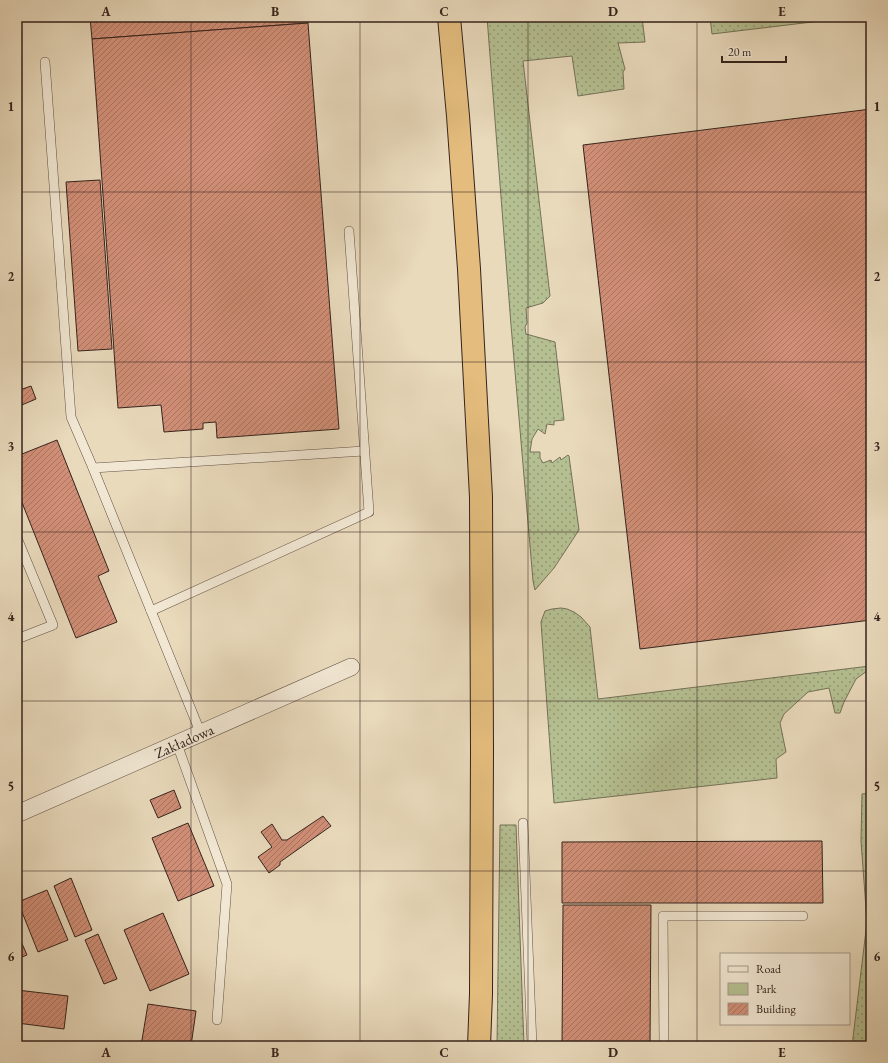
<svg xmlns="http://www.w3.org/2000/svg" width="888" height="1063" viewBox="0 0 888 1063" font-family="'EB Garamond',serif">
<defs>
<pattern id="green-dots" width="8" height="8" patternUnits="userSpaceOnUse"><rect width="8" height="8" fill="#b5c092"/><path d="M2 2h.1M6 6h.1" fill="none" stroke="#949c77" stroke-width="1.8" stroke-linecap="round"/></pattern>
<pattern id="building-hatch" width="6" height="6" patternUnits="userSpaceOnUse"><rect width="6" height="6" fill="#d18f77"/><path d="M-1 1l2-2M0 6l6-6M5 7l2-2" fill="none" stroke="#aa7461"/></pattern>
</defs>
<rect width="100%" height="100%" fill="#e9dabc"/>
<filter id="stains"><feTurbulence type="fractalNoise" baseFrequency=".005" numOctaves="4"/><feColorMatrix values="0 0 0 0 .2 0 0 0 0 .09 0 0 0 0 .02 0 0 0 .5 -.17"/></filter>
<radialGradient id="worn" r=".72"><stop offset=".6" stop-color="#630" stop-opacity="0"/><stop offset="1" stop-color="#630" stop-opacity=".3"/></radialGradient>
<!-- green -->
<g fill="url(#green-dots)" stroke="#747258">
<path d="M487,17H642L645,42L618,43L625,69L623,72L624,89L578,96L572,56L523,61L550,296L543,303L526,308L527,323L525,327L526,334L555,342L564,420L554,421V425L547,424L545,434L538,429L532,439L530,452H540V458L543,463L551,460L552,463L560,457L561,460L568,455L569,456L579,530L554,568L535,590L533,581L511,325Z"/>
<path d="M710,17H854L712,34Z"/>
<path d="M561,608L567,609L574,612L581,617L590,627L598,699L870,666L871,668L856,679L844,702L840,713H835L829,688L808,692L784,714L780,723L786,752L776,759L777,778L554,803L541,622L545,611L552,609Z"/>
<path d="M871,793V1046H852L867,922L861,841L862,794Z"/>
<path d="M500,825H516L524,1046H497Z"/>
</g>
<!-- building -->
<g fill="url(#building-hatch)" stroke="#34231d">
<path d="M90,17H308V23L92,39Z"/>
<path d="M308,23L339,429L217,438L216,422L203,423V429L164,432L161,405L118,408L92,39Z"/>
<path d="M871,109V620L640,649L583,145Z"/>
<path d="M100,180L112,349L78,351L66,182Z"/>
<path d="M31,386L36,399L17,407V391Z"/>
<path d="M57,440L109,571L98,576L117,622L76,638L17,490V456Z"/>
<path d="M174,790L181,808L158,818L150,800Z"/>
<path d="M323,816L331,826L280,862V865L269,873L258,857L272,847L261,832L272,824L282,840H287Z"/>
<path d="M188,823L214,886L178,901L152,838Z"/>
<path d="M822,841L823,903H562V842Z"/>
<path d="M71,878L92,930L75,937L54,886Z"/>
<path d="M47,890L68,940L38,952L18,902Z"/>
<path d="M563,905H651L650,1046H562Z"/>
<path d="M163,913L189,974L150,991L124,930Z"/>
<path d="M17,932L27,955L17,959Z"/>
<path d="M98,934L117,979L104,984L85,940Z"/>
<path d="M17,990L68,996L64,1029L17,1023Z"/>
<path d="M148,1004L196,1011L191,1046H141Z"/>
</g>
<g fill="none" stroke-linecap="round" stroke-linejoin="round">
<!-- service casing -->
<g stroke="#615145" stroke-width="10">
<g id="service">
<path d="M45,62L71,417L93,468"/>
<path d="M17,538L53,625L17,639"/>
<path d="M151,611L369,512L349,231"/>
<path d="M201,734L93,468L364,451"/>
<path d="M177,744L227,884L217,1020"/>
<path d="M523,823L532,1046"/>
<path d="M664,1046L663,916H803"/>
</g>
</g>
<!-- minor casing -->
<g stroke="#615145" stroke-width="18">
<path id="minor" d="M17,814L351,667"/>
</g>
<!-- trunk casing -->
<g stroke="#34231d" stroke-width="24">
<path id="trunk" d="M449,17L458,116L469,269L481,497L482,751L481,994L479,1046"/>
</g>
<!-- service -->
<use href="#service" stroke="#f1e7d3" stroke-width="9"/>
<!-- minor -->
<use href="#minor" stroke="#f1e7d3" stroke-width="17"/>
<!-- trunk -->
<use href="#trunk" stroke="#e4bd7e" stroke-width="22"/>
</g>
<!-- grid -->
<path fill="none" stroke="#34231d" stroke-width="1" stroke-opacity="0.55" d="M191,17V1046M360,17V1046M528,17V1046M697,17V1046M17,192H871M17,362H871M17,532H871M17,701H871M17,871H871"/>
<g text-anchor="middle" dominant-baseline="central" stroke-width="3" stroke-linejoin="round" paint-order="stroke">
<!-- street labels -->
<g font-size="15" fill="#34231d" stroke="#f1e7d3">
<text transform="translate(184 741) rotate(-24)">Zakładowa</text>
</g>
</g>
<!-- margin -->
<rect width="888" height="1063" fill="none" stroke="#e9dabc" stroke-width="44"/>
<!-- legend -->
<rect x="720" y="953" width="130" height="72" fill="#f1e7d3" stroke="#a5998a"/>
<rect x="728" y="966" width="20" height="6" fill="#f1e7d3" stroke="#a5998a"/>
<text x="756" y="973" font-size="12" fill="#34231d">Road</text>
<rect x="728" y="983" width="20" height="12" fill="#b5c092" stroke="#a5998a"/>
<text x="756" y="993" font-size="12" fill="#34231d">Park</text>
<rect x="728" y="1003" width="20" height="12" fill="url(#building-hatch)" stroke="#a5998a"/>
<text x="756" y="1013" font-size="12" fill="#34231d">Building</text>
<!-- scale -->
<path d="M722 56v6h64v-6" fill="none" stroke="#34231d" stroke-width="2"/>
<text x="728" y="56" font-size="12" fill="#34231d" stroke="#f1e7d3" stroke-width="3" paint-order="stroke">20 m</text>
<rect x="22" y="22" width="844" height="1019" fill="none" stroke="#34231d" stroke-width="1.5"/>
<g font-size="13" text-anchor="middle" font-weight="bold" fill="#34231d">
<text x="106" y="16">A</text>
<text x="275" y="16">B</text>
<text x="444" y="16">C</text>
<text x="613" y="16">D</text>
<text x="782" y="16">E</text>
<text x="11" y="111">1</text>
<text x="877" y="111">1</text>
<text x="11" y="281">2</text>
<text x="877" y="281">2</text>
<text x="11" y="451">3</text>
<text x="877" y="451">3</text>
<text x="11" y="621">4</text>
<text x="877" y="621">4</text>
<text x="11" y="791">5</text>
<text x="877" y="791">5</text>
<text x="11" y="961">6</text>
<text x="877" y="961">6</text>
<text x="106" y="1057">A</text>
<text x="275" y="1057">B</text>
<text x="444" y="1057">C</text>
<text x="613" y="1057">D</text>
<text x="782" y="1057">E</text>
</g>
<rect width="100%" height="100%" filter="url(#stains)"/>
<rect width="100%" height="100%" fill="url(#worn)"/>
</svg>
